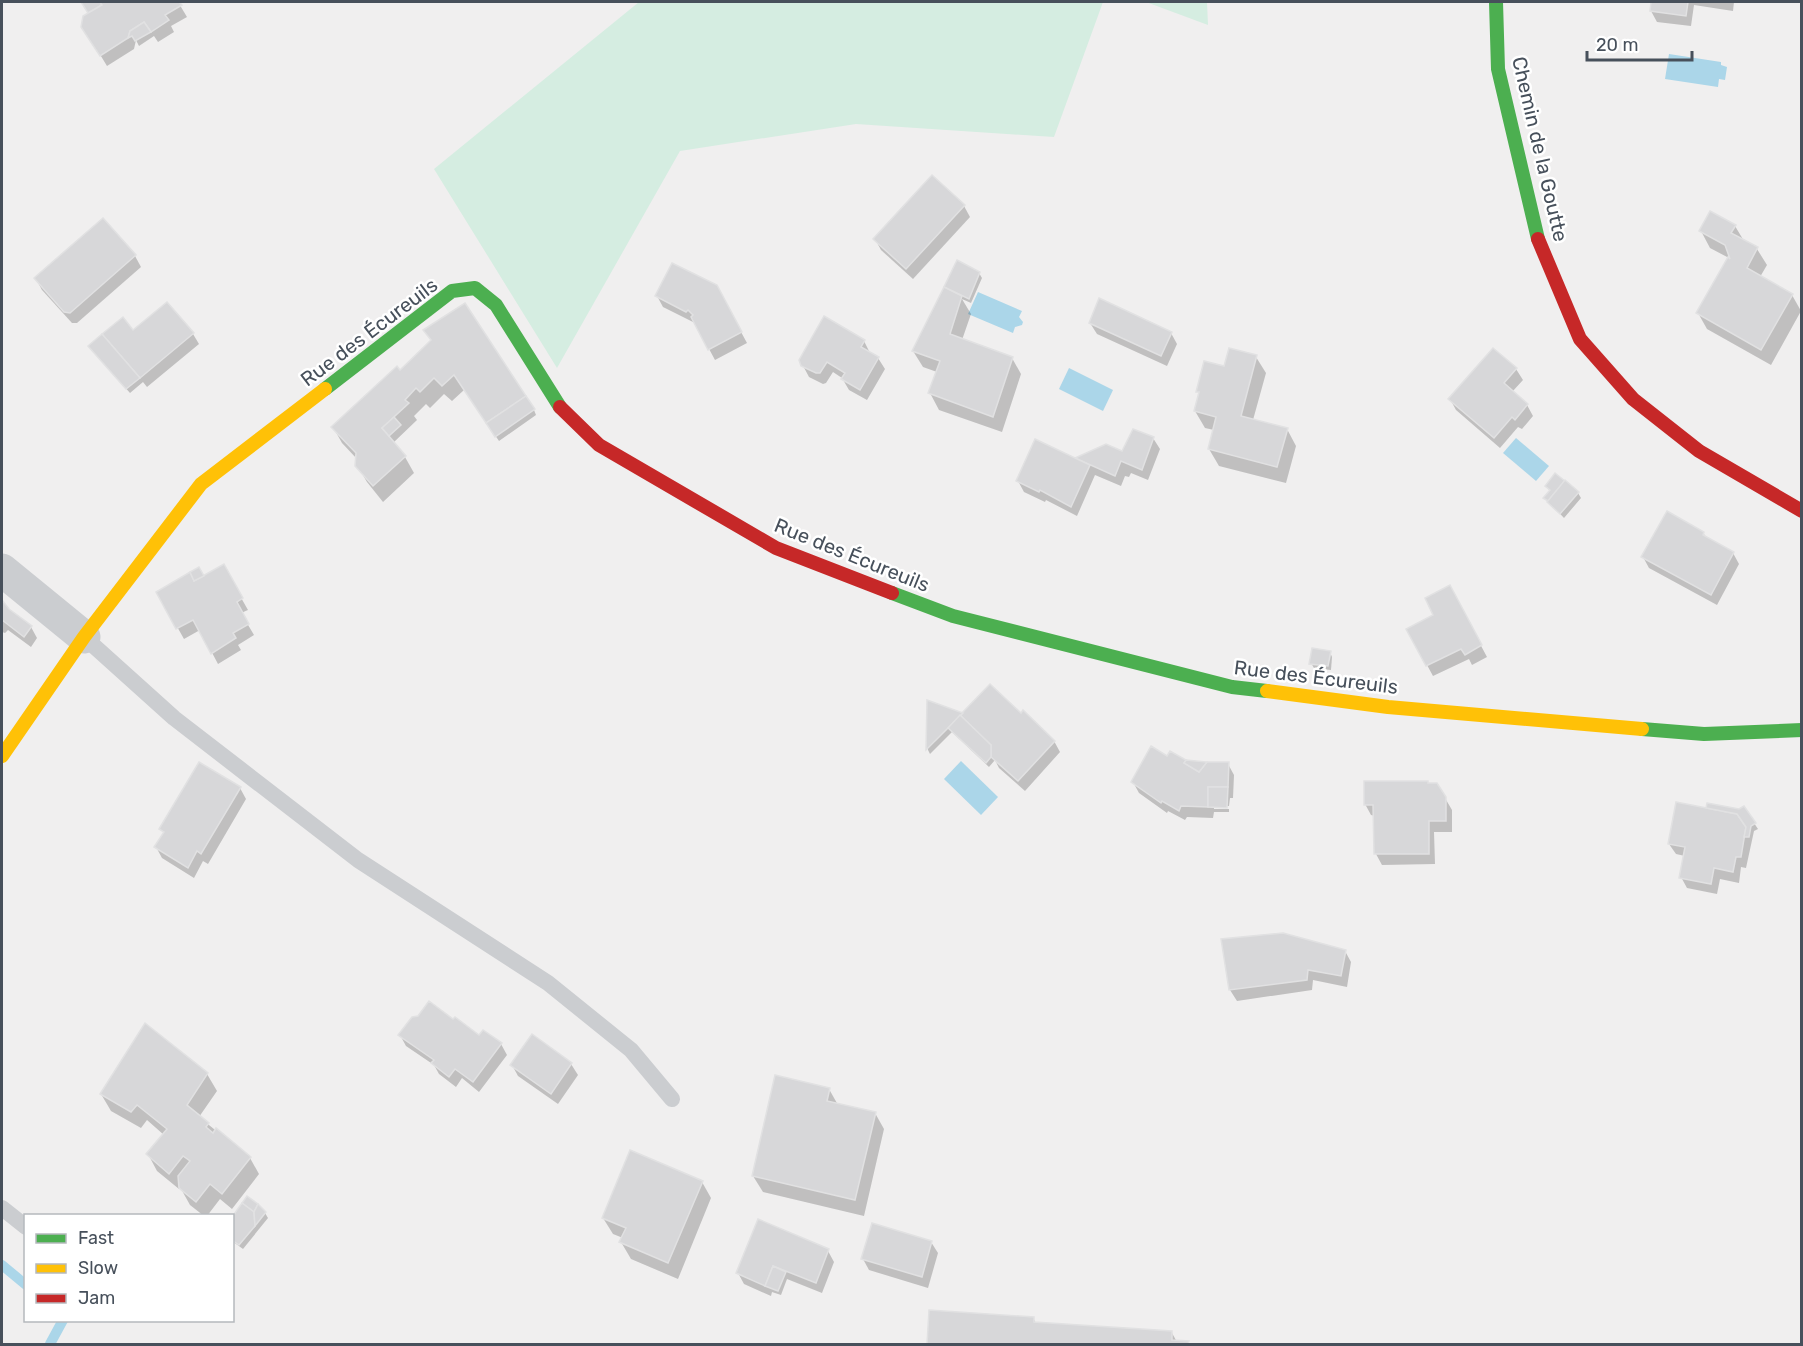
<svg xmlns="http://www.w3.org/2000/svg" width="1803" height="1346" viewBox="0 0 1803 1346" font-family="Rubik,sans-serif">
<rect width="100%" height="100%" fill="#f0efef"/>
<!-- green -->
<g fill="#d5ede1">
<path d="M639,2H1103L1054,137L856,124L680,151L557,368L434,169Z"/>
<path d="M1146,2H1207L1208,25Z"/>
</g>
<!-- water -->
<g fill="#abd6e9">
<path d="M1669,54L1721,62V65L1727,67L1725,80L1719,79L1718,87L1665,79Z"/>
<path d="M978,292L1022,311L1019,317L1023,322L1022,325L1015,327L1013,333L968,314Z"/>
<path d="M1069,368L1113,390L1103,411L1059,389Z"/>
<path d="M1516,438L1549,466L1536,481L1503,453Z"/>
<path d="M961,761L998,797L981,815L944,779Z"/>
</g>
<!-- shadow -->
<g fill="#0003">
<path d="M83,2H178L187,17L171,26L174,32L158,42L154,36L139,46L136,40L134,49L107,66L90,38V14Z"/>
<path d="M1652,2H1734L1733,11L1694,5L1691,26L1657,22L1651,11Z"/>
<path d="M964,206L970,217L913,279L881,250L875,239Z"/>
<path d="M103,220L135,256L141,267L77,323H72L42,290L36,279Z"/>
<path d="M1735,226L1744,241L1757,249L1767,265L1760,277L1792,295L1801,311L1771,365L1707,329L1698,313L1729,258L1710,248L1701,231Z"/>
<path d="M979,273L982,278L971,303L962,299L971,314L962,340L1012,358L1021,374L1002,432L939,410L930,393L937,372L923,367L913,351L948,291L946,286Z"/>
<path d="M721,295L747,343L715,360L694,321L693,322L663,307L657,296Z"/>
<path d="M1090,323L1171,333L1177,344L1167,366L1097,334Z"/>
<path d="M133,332L193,334L199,344L147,387L143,382L130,393L93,351Z"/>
<path d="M432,341L534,410L536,415L499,441L464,390L452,401L444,394L430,408L426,404L414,416L417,420L393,443L405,457L414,473L383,502L367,482L357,465V459L342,443L333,427L400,372Z"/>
<path d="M864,341L870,353L878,358L885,369L867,400L849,390L842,378L833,372L826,383L823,384L809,377L800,360Z"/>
<path d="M1493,350L1516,369L1523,380L1512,392L1527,405L1533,416L1522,429L1518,427L1500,448L1456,410L1450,399Z"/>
<path d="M1256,357L1266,373L1253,420L1287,429L1296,446L1286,483L1219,466L1209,449L1214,430L1205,428L1195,411L1226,368Z"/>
<path d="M1153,438L1160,449L1148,480L1131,473L1129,477L1125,476L1121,486L1095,475L1077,516L1046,500L1045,502L1024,492L1018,481L1075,459L1122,453Z"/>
<path d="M1555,475L1578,493L1581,498L1564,518L1545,498L1550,492L1547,486Z"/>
<path d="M1703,533L1707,538L1733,553L1739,564L1717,605L1649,568L1643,557Z"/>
<path d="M223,566L248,610L241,613L254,635L238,645L241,650L218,664L200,630L184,639L158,593L204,578Z"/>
<path d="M1455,597L1487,657L1472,665L1469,659L1433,676L1427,665L1435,615Z"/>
<path d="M2,602L8,610L31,627L37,638L31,647L8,630L5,633L2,632Z"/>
<path d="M1330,652L1332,657L1331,670L1314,668L1311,663Z"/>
<path d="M928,702L962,714L1021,715L1054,741L1060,752L1025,791L999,768L995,760L989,767L952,732L930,754L928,750Z"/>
<path d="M1168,758L1185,762L1228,764L1234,775L1233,798H1230L1229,806H1214V809H1229V812H1214L1213,818L1187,817L1185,820L1168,811L1167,813L1139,793L1133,782Z"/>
<path d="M1429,785L1445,798L1452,810V832H1434L1435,864L1382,865L1376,854L1375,816L1371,815L1365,804Z"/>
<path d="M240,788L246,799L208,864L203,861L194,878L162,858L156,847L164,834L161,829Z"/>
<path d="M1744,808L1758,829L1754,831L1746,868L1741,867L1739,883L1720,879L1717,894L1687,888L1681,877L1685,856L1676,854L1669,844L1707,810H1739Z"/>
<path d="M1345,951L1351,962L1347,987L1313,980L1312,990L1237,1001L1230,990Z"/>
<path d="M146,1025L207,1074L217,1091L199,1117L250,1158L259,1174L232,1209L220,1199L207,1216H204L190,1205L180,1187L179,1189L157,1171L148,1154L164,1135L147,1120L141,1128L111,1111L101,1094Z"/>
<path d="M400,1035L479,1037L501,1044L507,1055L479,1092L462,1078L456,1087L439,1074L434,1065L406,1046Z"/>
<path d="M571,1064L578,1075L558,1104L518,1076L512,1065Z"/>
<path d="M829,1089L838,1105L875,1113L884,1129L864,1216L763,1192L753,1176Z"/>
<path d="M702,1182L711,1198L678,1279L631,1259L621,1242L623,1238L613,1234L603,1218Z"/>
<path d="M265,1213L268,1218L243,1249L232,1241V1219Z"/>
<path d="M931,1242L938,1253L928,1288L869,1270L863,1259Z"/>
<path d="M828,1251L834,1262L822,1293L787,1279L781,1295L772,1292L771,1296L744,1284L738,1273Z"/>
<path d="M930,1312L1033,1318L1036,1323L1172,1333L1177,1342H1188L1189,1344H928Z"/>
</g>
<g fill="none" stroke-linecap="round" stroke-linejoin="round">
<!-- stream -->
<g stroke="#abd6e9" stroke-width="10">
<path d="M2,1265L26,1285"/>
<path d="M50,1344L63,1320"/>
</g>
</g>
<!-- building -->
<g fill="#d7d7d9" stroke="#e1e1e2" stroke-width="1.5">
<path d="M81,2H100L102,5L88,13Z"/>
<path d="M100,2H179L182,5L165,15L169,20L151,32L144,22L130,31L128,38L100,56L81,27L83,16L102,5Z"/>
<path d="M1651,2H1688L1686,16L1650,11Z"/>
<path d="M144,22L151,32L135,41L132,36L128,38L130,31Z"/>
<path d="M932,175L965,205L906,269L873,239Z"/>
<path d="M1710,211L1736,225L1731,233L1758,247L1747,268L1793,294L1761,350L1696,313L1728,257L1730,259L1725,245L1699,231Z"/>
<path d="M103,218L136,255L70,313L64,312L34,278Z"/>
<path d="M957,260L980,272L969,299L944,287Z"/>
<path d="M672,263L717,285L742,332L708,350L691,317L693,315L688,310L686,312L655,296Z"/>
<path d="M944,287L962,296L950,334L1013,357L993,417L928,393L940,361L912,351Z"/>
<path d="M1099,298L1172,332L1161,356L1089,323Z"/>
<path d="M167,302L194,333L140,378L102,334L123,317L133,330Z"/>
<path d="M465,303L526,396L486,423L454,375L442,386L434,378L420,392L416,388L405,400L409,403L382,428L406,456L373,486L355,466L356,453L331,427L397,366L400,370L431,340L423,330Z"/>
<path d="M824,316L865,340L861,347L879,357L860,390L841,379L845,373L827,362L820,373H816L801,366L799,360Z"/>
<path d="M102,334L140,378L126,389L88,346Z"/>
<path d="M1229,348L1257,355L1241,416L1288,428L1277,467L1208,449L1216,417L1194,411L1199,392H1196L1204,361L1224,366Z"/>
<path d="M1493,348L1517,368L1504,383L1528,404L1515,420L1512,417L1494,438L1448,399Z"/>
<path d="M526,396L535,409L495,437L486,423Z"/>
<path d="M394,417L401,425L389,436L382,428Z"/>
<path d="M1133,429L1154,437L1142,470L1121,461L1115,476L1075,458L1106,444L1122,451Z"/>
<path d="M1035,439L1090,465L1071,507L1040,490L1039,492L1016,481Z"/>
<path d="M1555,473L1565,481L1548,501L1543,498L1550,490L1545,486Z"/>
<path d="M1565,480L1579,492L1560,514L1547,502Z"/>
<path d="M1667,511L1704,532L1703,535L1734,552L1711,595L1641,557Z"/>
<path d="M224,564L243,598L237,602L249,624L233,633L236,638L211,654L193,620L176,629L156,592L190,572L194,581Z"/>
<path d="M199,567L204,576L194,581L190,572Z"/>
<path d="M1450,585L1482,645L1465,655L1461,649L1426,666L1406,629L1433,615L1425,598Z"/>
<path d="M2,600L9,609L32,626L24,637L2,620Z"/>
<path d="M1312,648L1331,651L1328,666L1309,664Z"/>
<path d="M990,684L1021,713L1023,710L1055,741L1018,781L991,757V745L960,715Z"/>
<path d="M927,700L963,713L926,750Z"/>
<path d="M960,715L991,745V757L986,763L948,728Z"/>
<path d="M1151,746L1167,756L1170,751L1186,760L1184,763L1199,772L1207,762H1229L1228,787H1208V807L1181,806L1179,811L1162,801L1161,803L1131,782Z"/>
<path d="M1186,760L1207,762L1199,772L1184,763Z"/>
<path d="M199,762L241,787L201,854L197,851L188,868L154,847L164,832L159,829Z"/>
<path d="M1364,781H1428V783H1437L1446,797V821H1429V854H1374L1373,805H1364Z"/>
<path d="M1208,787H1228L1227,808L1208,807Z"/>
<path d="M1676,802L1737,814L1746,827L1741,857H1736L1733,872L1714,868L1711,884L1679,878L1685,847L1668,844Z"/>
<path d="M1707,803L1739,809L1744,806L1756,823L1751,826L1749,837H1744L1746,827L1737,814L1706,808Z"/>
<path d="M1283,933L1346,950L1341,976L1308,970L1307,980L1229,990L1221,939Z"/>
<path d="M429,1001L453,1019L455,1017L479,1035L483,1030L502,1043L473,1082L455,1069L449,1077L431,1063L434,1060L398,1035L412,1017L418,1016Z"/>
<path d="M145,1023L208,1073L187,1105L209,1123L206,1127L213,1133L216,1128L251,1157L222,1194L210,1184L196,1202L179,1188L178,1176L190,1161L183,1156L169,1174L146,1154L167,1129L137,1105L131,1112L100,1094Z"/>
<path d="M532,1034L572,1063L551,1094L510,1065Z"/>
<path d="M775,1075L830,1088L827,1101L876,1112L855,1200L752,1176Z"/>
<path d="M630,1150L703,1181L668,1263L619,1242L626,1228L602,1218Z"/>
<path d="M247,1196L258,1204L254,1212L242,1203Z"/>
<path d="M242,1203L254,1212L255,1226L239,1245L232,1240V1217Z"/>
<path d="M258,1204L266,1212L255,1226L254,1212Z"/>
<path d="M758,1219L829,1249L816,1283L773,1266L765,1286L736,1273Z"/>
<path d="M872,1223L932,1241L922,1277L861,1259Z"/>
<path d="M773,1266L786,1272L778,1291L765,1286Z"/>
<path d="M929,1310L1034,1317V1322L1172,1331V1340L1189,1341L1188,1344H927Z"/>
</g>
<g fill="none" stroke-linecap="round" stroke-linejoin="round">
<!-- lane -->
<g stroke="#cbcdd0" stroke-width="16">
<path d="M84,637L174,718L358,860L548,983L631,1050L672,1099"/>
<path d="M2,1208L26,1227"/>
</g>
<!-- street -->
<path stroke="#cbcdd0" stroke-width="33" d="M2,570L84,637"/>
<!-- fast -->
<g stroke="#4caf50" stroke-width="14">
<path d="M1496,2L1498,69L1538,239"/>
<path d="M325,389L452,291L475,288L496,305L560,407"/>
<path d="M892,593L953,616L1232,687L1267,691"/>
<path d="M1642,729L1704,734L1802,730"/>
</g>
<!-- slow -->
<g stroke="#ffc107" stroke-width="14">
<path d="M1267,691L1388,707L1642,729"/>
<path d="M2,756L84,637L201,484L325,389"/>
</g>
<!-- jam -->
<g stroke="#c62828" stroke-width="14">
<path d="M1538,239L1580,339L1633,399L1699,451L1802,511"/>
<path d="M560,407L599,445L776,548L892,593"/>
</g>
</g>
<g text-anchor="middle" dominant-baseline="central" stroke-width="5" stroke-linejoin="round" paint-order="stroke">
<!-- street labels -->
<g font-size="20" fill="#47505b" stroke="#fff">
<text transform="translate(1540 149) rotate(77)">Chemin de la Goutte</text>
<text transform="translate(369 332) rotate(-37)">Rue des Écureuils</text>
<text transform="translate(852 555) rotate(22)">Rue des Écureuils</text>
<text transform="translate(1316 677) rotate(7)">Rue des Écureuils</text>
</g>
</g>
<!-- border -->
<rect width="1803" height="1346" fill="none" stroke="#47505b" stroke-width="6"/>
<!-- legend -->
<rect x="24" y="1214" width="210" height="108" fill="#ffffff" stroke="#b5b9bd" stroke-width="1.5"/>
<rect x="36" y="1234" width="30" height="9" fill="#4caf50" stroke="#b5b9bd" stroke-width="1.5"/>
<text x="78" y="1244" font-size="18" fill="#47505b">Fast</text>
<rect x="36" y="1264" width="30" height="9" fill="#ffc107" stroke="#b5b9bd" stroke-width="1.5"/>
<text x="78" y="1274" font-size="18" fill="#47505b">Slow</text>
<rect x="36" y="1294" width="30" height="9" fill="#c62828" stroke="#b5b9bd" stroke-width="1.5"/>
<text x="78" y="1304" font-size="18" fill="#47505b">Jam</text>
<!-- scale -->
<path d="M1587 51v9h105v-9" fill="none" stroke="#47505b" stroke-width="3"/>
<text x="1596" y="51" font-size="18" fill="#47505b" stroke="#ffffff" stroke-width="4.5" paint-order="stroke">20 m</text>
</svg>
